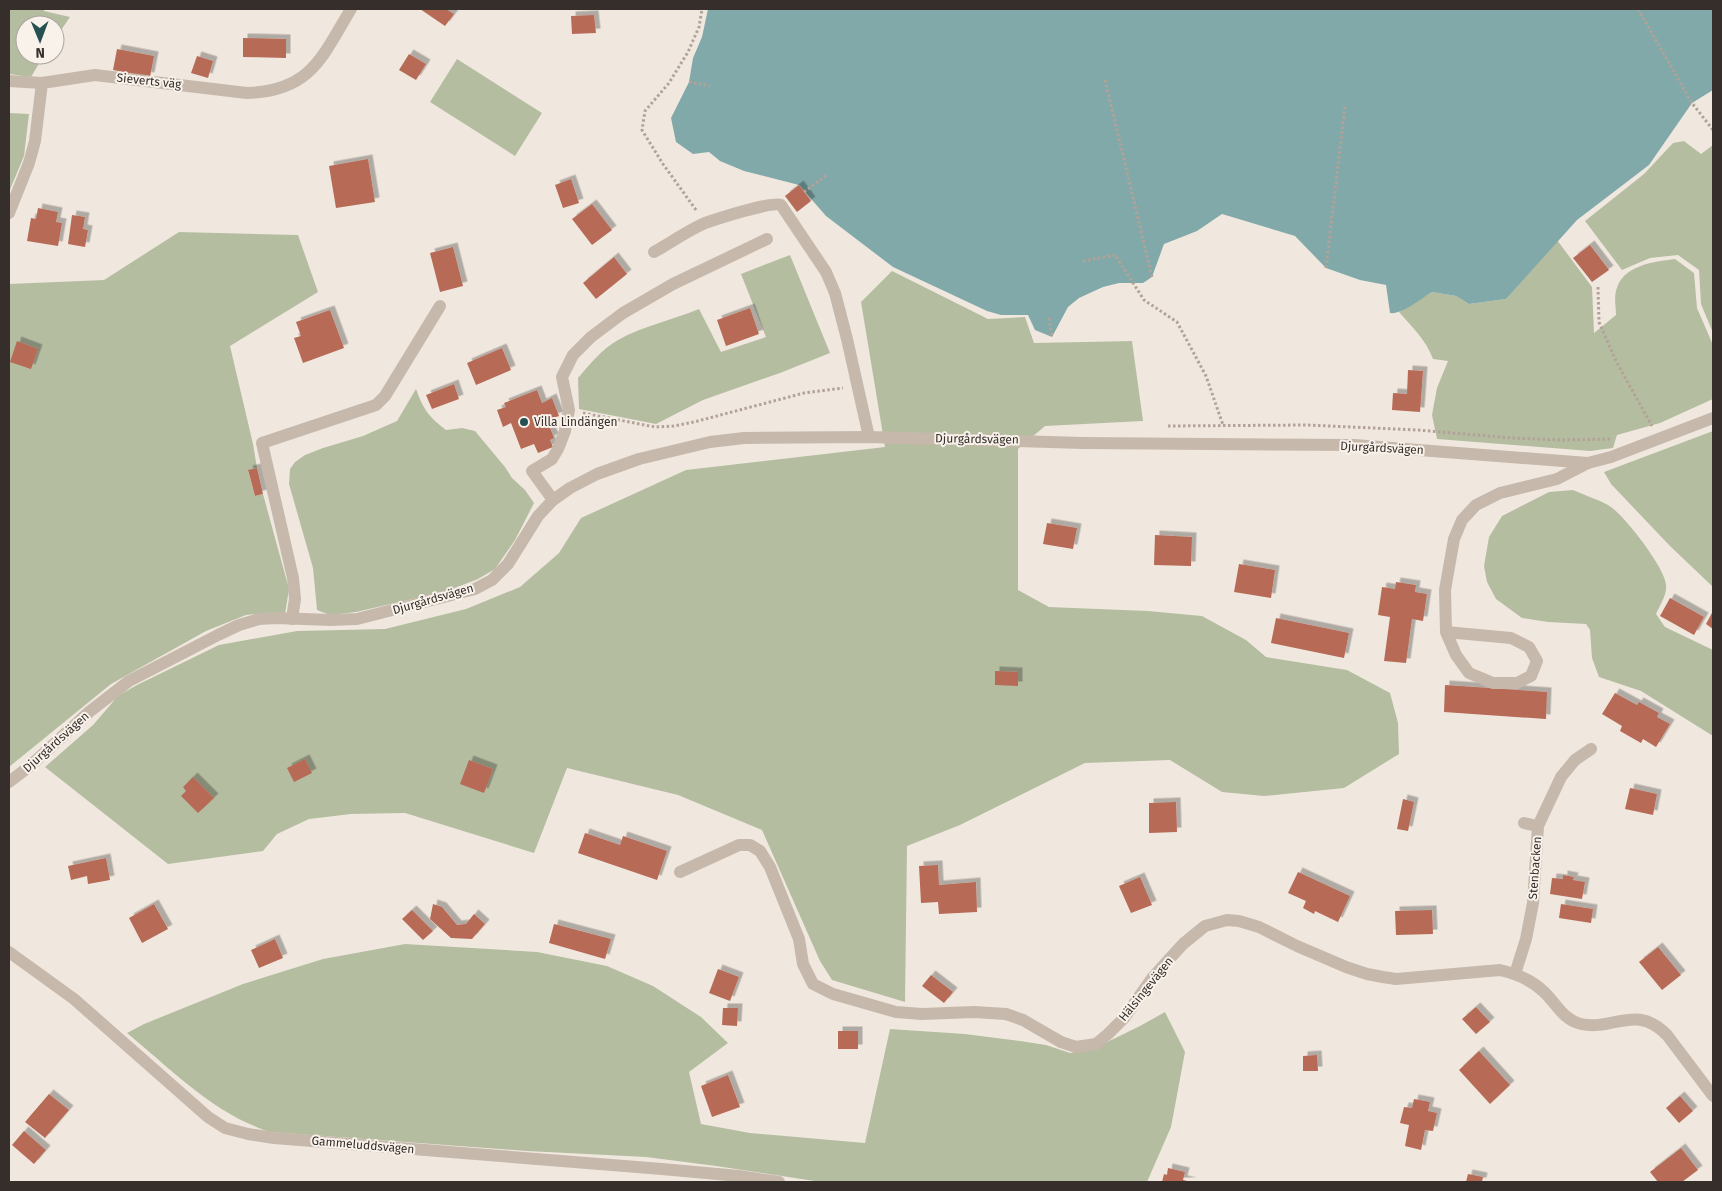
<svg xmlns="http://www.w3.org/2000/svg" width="1722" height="1191" viewBox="0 0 1722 1191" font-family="'Fira Sans',sans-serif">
<defs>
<filter id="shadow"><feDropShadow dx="4.5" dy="-4.5" stdDeviation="0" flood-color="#0004"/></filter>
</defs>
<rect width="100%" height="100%" fill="#f0e8df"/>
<!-- green -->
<g fill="#b5bda1">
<path d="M9,9H44V11L70,17L55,39V25H25V55H44L31,77L9,74Z"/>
<path d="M457,59L542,113L515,156L430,102Z"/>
<path d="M9,113L29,114L24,156L9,192Z"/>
<path d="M1684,141L1701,154L1713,145V333L1701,304L1699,270L1678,255L1650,258L1622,270L1585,221L1644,174L1673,143Z"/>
<path d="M179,232L298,235L318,292L230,346L253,444L257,468L248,471L255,496L263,494L289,589L285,614L266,613L246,615L206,631L111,684L9,767V284L104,280Z"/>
<path d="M1557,240L1592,287L1594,333L1616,315C1616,308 1614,298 1616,291C1622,265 1653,262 1675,259L1694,273L1697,308L1713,345V399L1660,423L1617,435L1613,448L1590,451L1437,439L1432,415L1437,388L1448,361L1433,359C1426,340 1412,327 1399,312L1432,292L1456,296L1469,304L1506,299Z"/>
<path d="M790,255L830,353L780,373L703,400L656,424L579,409L578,378C590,364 602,349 618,340C643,326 672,320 699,309L721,352L766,337L741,274Z"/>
<path d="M892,271L988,319L1025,317L1034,343L1132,341L1143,421L1045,426L1018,449V590L1049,607L1148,611L1202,616L1246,640L1266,657L1347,670L1390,693L1398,723L1399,754L1344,788L1264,796L1222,792L1170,760L1085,763L960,825L907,846L905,1002L832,980L820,961L762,830L678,795L567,768L534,853L405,813L351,814L309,819L277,834L263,851L168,864L45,767L93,725L118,696L137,685L219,645L297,631L385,629L466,609L520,587L559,553L581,518L686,470L885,447L861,302Z"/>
<path d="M416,389C423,409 429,417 446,430L462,428L475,431L505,467L512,478L525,490L534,503L515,540L495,569L478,579L447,591L356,612L330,615L317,610L313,568L289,484L290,469L295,462L305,455L323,448L363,436L397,421Z"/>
<path d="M1713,431V587L1670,546L1611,484L1604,472Z"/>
<path d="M1573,490C1584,495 1597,499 1608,505C1623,513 1666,569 1666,585C1667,595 1660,605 1656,614L1665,627L1713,650V736L1641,691L1599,677L1592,658L1590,630L1586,624L1548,622L1522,618L1496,599L1487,582L1484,566L1489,537L1502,516L1549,492Z"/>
<path d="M405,944L537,952L607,966L653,986L701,1017L728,1043L689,1072L701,1124L750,1133L865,1143L890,1029L965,1034L1020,1041L1046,1045L1070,1053L1093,1049L1140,1026L1165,1012L1185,1052L1171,1127L1147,1182H821L716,1166L646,1157L527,1151L270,1132C214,1114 172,1070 127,1033L144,1024L243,984L323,959Z"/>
</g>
<!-- water -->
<path fill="#82a9aa" d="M708,9H1713V90L1692,103L1649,165L1577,220L1506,299L1469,304L1456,296L1432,292C1422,298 1401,315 1390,313L1386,285L1360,280L1326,268L1295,236L1222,214L1197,231L1164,244L1152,277L1143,283H1119L1103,287L1079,298L1068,307L1052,337L1035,330L1028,315H1001L987,311L893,267L826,216L799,185L744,171L720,161L709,152L693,154L676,142L671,118L689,82L693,58L702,37Z"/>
<!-- building -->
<g fill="#b76a56" filter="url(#shadow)">
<path d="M420,9H446L454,14L445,26Z"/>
<path d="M594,15L596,33L572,34L571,16Z"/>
<path d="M243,38L286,39V58L243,57Z"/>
<path d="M117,49L154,56L150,77L113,70Z"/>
<path d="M409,54L426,64L416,80L399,70Z"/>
<path d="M197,56L213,61L208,78L191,73Z"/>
<path d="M368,159L375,202L336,208L329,166Z"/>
<path d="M571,179L579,203L563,208L555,185Z"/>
<path d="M799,185L811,201L797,212L785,196Z"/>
<path d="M592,204L612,230L592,245L572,219Z"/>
<path d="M38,208L58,212L56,222L62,223L58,246L27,241L31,218L36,219Z"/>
<path d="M72,215L85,217L83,229L88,230L85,247L68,244Z"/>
<path d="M1590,245L1609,270L1592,282L1573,258Z"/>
<path d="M453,247L463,286L440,292L430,253Z"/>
<path d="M614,257L627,274L596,299L583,283Z"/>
<path d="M750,308L759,334L726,346L717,320Z"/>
<path d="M330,310L344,348L303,363L294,338L301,336L296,322Z"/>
<path d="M17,341L38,349L31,369L10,362Z"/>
<path d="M502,348L511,370L476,385L467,363Z"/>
<path d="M1408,370L1423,371L1420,412L1392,410L1393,393L1407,394Z"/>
<path d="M454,384L459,399L432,409L426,395Z"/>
<path d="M537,390L542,403L552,398L559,416L547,420L554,438L550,440L553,447L538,453L534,444L521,449L511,423L503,427L497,410L506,407L504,403Z"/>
<path d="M257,468L263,494L255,496L248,470Z"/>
<path d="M1047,523L1077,528L1073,549L1043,544Z"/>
<path d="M1155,535L1192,537L1191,566L1154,565Z"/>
<path d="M1239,564L1275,570L1271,598L1234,592Z"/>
<path d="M1396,582L1416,585L1415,592L1427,594L1423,621L1412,619L1406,663L1384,661L1390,617L1378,615L1382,587L1395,589Z"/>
<path d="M1670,598L1704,617L1694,635L1660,616Z"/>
<path d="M1713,611V629L1706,624Z"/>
<path d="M1276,618L1349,633L1344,658L1271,643Z"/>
<path d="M995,671L1018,672V686L995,685Z"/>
<path d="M1445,685L1547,692L1546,719L1444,712Z"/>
<path d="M1615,693L1637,705L1639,702L1659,713L1657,717L1670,724L1656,747L1643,739L1641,743L1620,731L1622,726L1602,714Z"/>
<path d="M305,759L312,773L294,782L287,768Z"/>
<path d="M469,760L493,769L484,793L460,784Z"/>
<path d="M193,777L214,798L198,813L181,796L186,791L183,787Z"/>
<path d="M1630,788L1657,794L1653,815L1625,809Z"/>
<path d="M1403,799L1414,802L1408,831L1397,829Z"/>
<path d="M1176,802L1177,832L1149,833V803Z"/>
<path d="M585,833L620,845L623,836L667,851L657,880L578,853Z"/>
<path d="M106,858L110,880L88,884L87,876L71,880L68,866Z"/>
<path d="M938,865L939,885L976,882L977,912L939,914L938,902L921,903L919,866Z"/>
<path d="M1298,872L1350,896L1338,922L1315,911L1314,914L1303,908L1306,901L1288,893Z"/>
<path d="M1563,875L1574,877L1573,880L1585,882L1582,899L1550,894L1552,878L1563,879Z"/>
<path d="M1140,877L1152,905L1131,913L1119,886Z"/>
<path d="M154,904L168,929L142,943L129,918Z"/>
<path d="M433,904L442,907L457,925L466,924L474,914L485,924L472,939L451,938L430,919Z"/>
<path d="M1561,904L1593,909L1591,923L1559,918Z"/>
<path d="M412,910L433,931L423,940L402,919Z"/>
<path d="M1432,910L1433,934L1396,935L1395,911Z"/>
<path d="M554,924L611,939L605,959L549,943Z"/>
<path d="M275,939L283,958L259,968L251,950Z"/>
<path d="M1658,947L1681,975L1662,990L1639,962Z"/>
<path d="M718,969L739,977L730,1001L709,993Z"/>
<path d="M931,975L953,992L944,1003L922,986Z"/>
<path d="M1476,1007L1490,1022L1476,1034L1462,1019Z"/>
<path d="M723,1008H738L737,1026L722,1025Z"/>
<rect x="838" y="1031" width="20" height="18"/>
<path d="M1479,1051L1510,1085L1490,1104L1459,1070Z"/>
<path d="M1317,1055L1318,1071H1303V1056Z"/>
<path d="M728,1075L740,1107L712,1117L701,1086Z"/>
<path d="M49,1094L69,1110L45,1138L25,1122Z"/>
<path d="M1680,1096L1693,1111L1679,1123L1666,1108Z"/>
<path d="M1414,1099L1430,1102L1428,1111L1437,1113L1433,1131L1425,1130L1421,1150L1405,1146L1409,1125L1400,1123L1404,1107L1412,1108Z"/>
<path d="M24,1131L46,1150L34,1164L12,1145Z"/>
<path d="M1681,1148L1698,1170L1682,1182H1658L1650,1172Z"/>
<path d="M1168,1168L1185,1172L1183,1180L1192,1182H1162L1164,1174L1167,1175Z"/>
<path d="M1468,1174L1483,1177L1482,1182H1466Z"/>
</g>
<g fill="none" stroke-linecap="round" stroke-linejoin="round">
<!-- path -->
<g stroke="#b2a297" stroke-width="3" stroke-dasharray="2.5 2.5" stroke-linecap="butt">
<path d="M1638,9L1692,103L1713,130"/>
<path d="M1105,80L1152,277"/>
<path d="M689,82L710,86"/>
<path d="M804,192L828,174"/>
<path d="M696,210L663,164L642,130L645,111L669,83L688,52L699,27L702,9"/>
<path d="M1083,261L1115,255L1144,300L1177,322L1206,376L1223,425"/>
<path d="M1326,268L1345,106"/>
<path d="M1598,287L1599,322L1616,361L1652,426"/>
<path d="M1049,318L1052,337"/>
<path d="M583,413L655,427L674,426L694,422L804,393L843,388"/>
<path d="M1168,426L1306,425L1418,430L1512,438L1562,440L1611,439"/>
</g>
<!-- minor -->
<g stroke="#c7b8ac" stroke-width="12">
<path d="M9,81L42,83"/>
<path d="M9,213L29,163L35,141L42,83L95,75L247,93C311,91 322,57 351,9"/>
<path d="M654,252C670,243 687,231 705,223C717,219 772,201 781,205L826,272L835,293L847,339L869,437"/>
<path d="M553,500L532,471L552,459L558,449L565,431L569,410L562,377L573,355L591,337L623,313L673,284L767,239"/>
<path d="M292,619L295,599L293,578L262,443L376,405L385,396L440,306"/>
<path d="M1446,632L1511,638L1529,647L1537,661L1531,676L1517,683H1493L1469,673L1456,655L1446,632L1445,590L1454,539L1462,520L1476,505L1500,493L1557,479L1588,463"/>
<path d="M9,782L30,766L89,712L129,681L218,635L239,625L259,619L276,618L331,620L357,619L475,589L492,580L508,564L538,516L553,500L570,488L597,474L639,459L710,442L744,438L869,437L1083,443L1354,445L1588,463L1611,457L1713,418"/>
<path d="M1524,823L1538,826"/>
<path d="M680,872L739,845H750L760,851L770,867L799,939L803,964L813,984L833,994L896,1012L922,1014L974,1012L1006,1014L1023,1020L1061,1042L1076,1047L1096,1044L1108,1034L1124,1018L1153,977L1183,944L1205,926L1227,920L1239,921L1259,927L1297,946L1346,967L1367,974L1383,977L1396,979L1500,970C1517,974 1532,980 1544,992C1556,1003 1563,1020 1581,1024C1614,1031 1636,1003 1667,1035L1713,1096"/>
<path d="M9,952L74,999L208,1117L225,1128L248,1134L274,1138L662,1169L739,1176L779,1182"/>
<path d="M1515,974L1526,939L1533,903L1538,826L1561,777L1575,760L1591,749"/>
</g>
</g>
<!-- markers -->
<circle fill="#255152" stroke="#f8f2eb" stroke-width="2" cx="524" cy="422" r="5"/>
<g text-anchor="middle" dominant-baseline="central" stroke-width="4" stroke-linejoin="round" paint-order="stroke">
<!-- street labels -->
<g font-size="12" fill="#362e2a" stroke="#f8f2eb">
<text transform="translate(149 81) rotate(6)">Sieverts väg</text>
<text transform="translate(977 439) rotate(1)">Djurgårdsvägen</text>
<text transform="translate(1382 448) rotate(3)">Djurgårdsvägen</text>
<text transform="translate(433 599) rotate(-16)">Djurgårdsvägen</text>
<text transform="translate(56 742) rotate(-42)">Djurgårdsvägen</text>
<text transform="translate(1535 868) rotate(-86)">Stenbacken</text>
<text transform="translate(1146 989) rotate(-51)">Hälsingevägen</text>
<text transform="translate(363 1145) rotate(5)">Gammeluddsvägen</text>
</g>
<!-- poi labels -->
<g font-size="12" fill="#362e2a" stroke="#f8f2eb" text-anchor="start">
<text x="534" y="422">Villa Lindängen</text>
</g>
</g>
<!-- border -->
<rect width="1722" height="1191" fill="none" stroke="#362e2a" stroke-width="20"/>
<!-- north arrow -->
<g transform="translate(40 40) rotate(179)"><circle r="24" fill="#f8f2eb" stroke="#aaa49e"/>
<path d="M0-4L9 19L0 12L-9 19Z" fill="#255152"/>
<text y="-8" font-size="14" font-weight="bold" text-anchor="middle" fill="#362e2a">N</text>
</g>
</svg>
